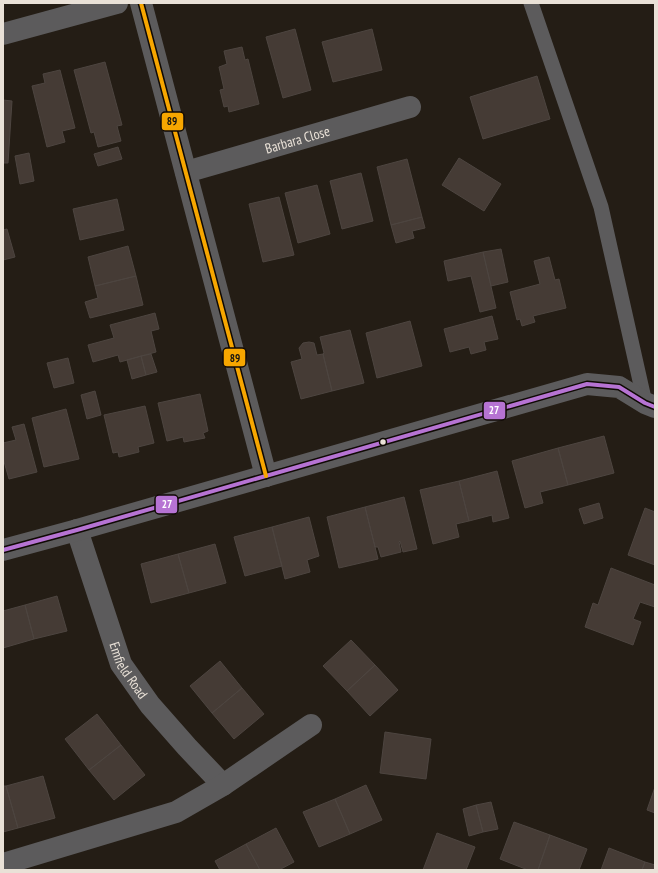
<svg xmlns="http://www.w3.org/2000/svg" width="658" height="873" font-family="'PT Sans Narrow',sans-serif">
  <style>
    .building { fill: #453b35; stroke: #4d4540 }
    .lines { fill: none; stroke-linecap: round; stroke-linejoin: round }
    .service { stroke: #5c5b5c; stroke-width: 15 }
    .minor { stroke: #5c5b5c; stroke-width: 22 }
    .bus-1-casing { stroke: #0f0904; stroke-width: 7 }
    .bus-2-casing { stroke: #0f0904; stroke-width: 7 }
    .bus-1 { stroke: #b673d3; stroke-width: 4 }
    .bus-2 { stroke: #f7a600; stroke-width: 4 }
    .bus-dot { fill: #e9e1d7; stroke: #0f0904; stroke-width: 1.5 }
    .labels { text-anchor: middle; stroke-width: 3.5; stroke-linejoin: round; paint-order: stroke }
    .street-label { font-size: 14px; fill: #e9e1d7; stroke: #0f0904 }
    .line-badge { stroke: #0f0904; stroke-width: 1.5 }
    .badge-label { font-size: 11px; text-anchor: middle; font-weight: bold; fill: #fff }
    .pale-badge-label { font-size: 11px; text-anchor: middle; font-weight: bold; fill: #111 }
  </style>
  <rect width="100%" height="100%" fill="#241d15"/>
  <path class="building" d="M 295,29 L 311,90 L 283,98 L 266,37 Z
    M 372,29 L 382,70 L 333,82 L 322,42 Z
    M 242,47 L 245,60 L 248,59 L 259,104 L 229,112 L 228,106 L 224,107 L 220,90 L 224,89 L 219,67 L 227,64 L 224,51 Z
    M 105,62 L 122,125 L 117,126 L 121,141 L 98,147 L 94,132 L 91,133 L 74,70 Z
    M 60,70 L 75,128 L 62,131 L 65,142 L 47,147 L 32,86 L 45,83 L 43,74 Z
    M 537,76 L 550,119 L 483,139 L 470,97 Z
    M 3,100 L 12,101 L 8,163 L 3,163 Z
    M 118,147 L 122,159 L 98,166 L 94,154 Z
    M 29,153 L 34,181 L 20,184 L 15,156 Z
    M 459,158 L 501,184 L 484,211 L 442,185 Z
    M 407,159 L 422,217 L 391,225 L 377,167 Z
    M 361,173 L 373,221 L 342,229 L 330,181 Z
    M 317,185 L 330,234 L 298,243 L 285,193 Z
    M 279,197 L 294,255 L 263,262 L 249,204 Z
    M 117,199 L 124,230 L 80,240 L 73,209 Z
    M 422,217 L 425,228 L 412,231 L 414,238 L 396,243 L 391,225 Z
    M 7,229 L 15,257 L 3,260 L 3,230 Z
    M 128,246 L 136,276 L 95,286 L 88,257 Z
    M 501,249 L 508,282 L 491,286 L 483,252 Z
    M 483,252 L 496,308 L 480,312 L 471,276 L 448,281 L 444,261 Z
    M 549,257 L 555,280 L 559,279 L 566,308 L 533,316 L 535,322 L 522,326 L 520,319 L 517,320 L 510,292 L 540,284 L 534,261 Z
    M 136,276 L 143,305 L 90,318 L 85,302 L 98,298 L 95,286 Z
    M 155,313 L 159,329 L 151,331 L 156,352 L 120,362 L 118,355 L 93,362 L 88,345 L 114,338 L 110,325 Z
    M 492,316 L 498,339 L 484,342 L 486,350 L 471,354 L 469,347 L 450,352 L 444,329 Z
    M 410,321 L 422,366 L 377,378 L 366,333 Z
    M 350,330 L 364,383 L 332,391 L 323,354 L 324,353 L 320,337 Z
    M 309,342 L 314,343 L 317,355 L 323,354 L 332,391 L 301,399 L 291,362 L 302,359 L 299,348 L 303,343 Z
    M 151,354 L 157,372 L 146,375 L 141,356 Z
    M 141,356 L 146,375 L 132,379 L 127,360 Z
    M 68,358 L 74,383 L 54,388 L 47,363 Z
    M 95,391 L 101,415 L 87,419 L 81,395 Z
    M 200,394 L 208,431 L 203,433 L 205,438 L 184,442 L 183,437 L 167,441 L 158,403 Z
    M 145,406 L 154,443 L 138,447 L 139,452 L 119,457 L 118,452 L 113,453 L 104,415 Z
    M 66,409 L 79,459 L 44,467 L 32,418 Z
    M 24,424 L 37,472 L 9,479 L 3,458 L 3,443 L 16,440 L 12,427 Z
    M 604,436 L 614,473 L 568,485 L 558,448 Z
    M 558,448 L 568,485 L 540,492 L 543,503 L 525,508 L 512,461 Z
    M 497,471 L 509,518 L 493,522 L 492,515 L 469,521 L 459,481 Z
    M 459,481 L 469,521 L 456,524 L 459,537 L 433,544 L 420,490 Z
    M 404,497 L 417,549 L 403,552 L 400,541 L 399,542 L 401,552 L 381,557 L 378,547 L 375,547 L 365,507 Z
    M 599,503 L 603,518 L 584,524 L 579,509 Z
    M 365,507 L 378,559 L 339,568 L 327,517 Z
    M 645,508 L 655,512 L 655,565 L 628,555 Z
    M 309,517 L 319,556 L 307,560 L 310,572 L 285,579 L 272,527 Z
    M 272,527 L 282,566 L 245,576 L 234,537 Z
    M 215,544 L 226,583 L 189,593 L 178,554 Z
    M 178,554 L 189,593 L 151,603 L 141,564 Z
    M 611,568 L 655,585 L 655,607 L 640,602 L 633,619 L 641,622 L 633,645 L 585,627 L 593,603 L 598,605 Z
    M 57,596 L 67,631 L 34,639 L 25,605 Z
    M 25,605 L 34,639 L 3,648 L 3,611 Z
    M 351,640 L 375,665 L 347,691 L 323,666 Z
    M 220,661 L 242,688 L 212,713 L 190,686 Z
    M 375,665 L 398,690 L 370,716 L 347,691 Z
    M 242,688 L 264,714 L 234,739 L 212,713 Z
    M 97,714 L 121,745 L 89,770 L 65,739 Z
    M 385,732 L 431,739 L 426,779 L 380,773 Z
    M 121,745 L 145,775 L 114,800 L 89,770 Z
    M 43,776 L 55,818 L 18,828 L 6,786 Z
    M 366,785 L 382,820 L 350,834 L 335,799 Z
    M 3,786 L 6,786 L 18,828 L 3,832 Z
    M 655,787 L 655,813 L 647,810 Z
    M 335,799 L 350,834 L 319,847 L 303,812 Z
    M 491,802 L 498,829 L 483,832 L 476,805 Z
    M 476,805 L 483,832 L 469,836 L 463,809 Z
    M 514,822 L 550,835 L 538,870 L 528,870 L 500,859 Z
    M 276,828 L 294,862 L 279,870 L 260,870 L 246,844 Z
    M 437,833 L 475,847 L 466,870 L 423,870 Z
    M 550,835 L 587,849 L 579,870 L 538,870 Z
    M 246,844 L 260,870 L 220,870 L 215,861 Z
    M 609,848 L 645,862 L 642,870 L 601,870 Z
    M 645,862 L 655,865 L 655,870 L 642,870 Z"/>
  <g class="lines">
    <path class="service" d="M 531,3 L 601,207 L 645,403"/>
    <g class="minor">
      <path d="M 141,3 L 266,476"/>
      <path d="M 3,34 L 117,3"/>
      <path id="s1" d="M 186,172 L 410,107"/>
      <path id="s2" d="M 77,530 L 121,664 L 150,705 L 187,747 L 223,785"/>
      <path d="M 3,550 L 77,530 L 587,384 L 619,387 L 645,403 L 655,407"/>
      <path d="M 3,864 L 176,812 L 223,785 L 311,725"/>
    </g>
    <defs>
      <path id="bus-1" d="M 3,550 L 77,530 L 587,384 L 619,387 L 645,403 L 655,407"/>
      <path id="bus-2" d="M 141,3 L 266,476"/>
    </defs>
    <use href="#bus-1" class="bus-1-casing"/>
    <use href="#bus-2" class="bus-2-casing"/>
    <use href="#bus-1" class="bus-1"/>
    <use href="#bus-2" class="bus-2"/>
  </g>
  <circle class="bus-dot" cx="383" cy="442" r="3.5"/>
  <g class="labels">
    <g class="street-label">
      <text dy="5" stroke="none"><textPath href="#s1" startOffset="116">Barbara Close</textPath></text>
      <text dy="5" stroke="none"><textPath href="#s2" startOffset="150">Emfield Road</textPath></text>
    </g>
  </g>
  <g class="line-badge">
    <rect x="161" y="112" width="23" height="19" rx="4" fill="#f7a600"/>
    <rect x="223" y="348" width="23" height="19" rx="4" fill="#f7a600"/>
    <rect x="483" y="401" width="23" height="19" rx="4" fill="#b673d3"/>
    <rect x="155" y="495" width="23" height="19" rx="4" fill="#b673d3"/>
  </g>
  <g class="badge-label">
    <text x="494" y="414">27</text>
    <text x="167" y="508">27</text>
  </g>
  <g class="pale-badge-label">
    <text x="172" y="125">89</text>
    <text x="235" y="362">89</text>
  </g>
  <rect width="658" height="873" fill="none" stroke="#e9e1d7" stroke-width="8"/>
</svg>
